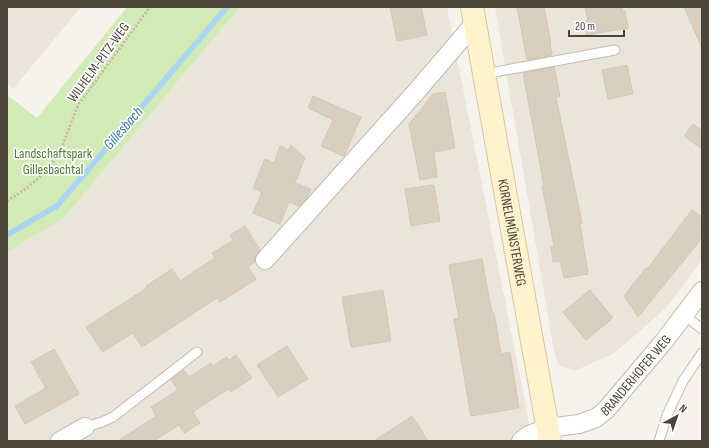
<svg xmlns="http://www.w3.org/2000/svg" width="709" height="448" font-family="'Sofia Sans Condensed',sans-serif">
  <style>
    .residential { fill: #eae5da }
    .green { fill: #d2eab5 }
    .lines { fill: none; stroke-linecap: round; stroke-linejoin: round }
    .stream { stroke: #a9d4f2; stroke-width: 5.5 }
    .building { fill: #d8cfc1; stroke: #d3c7b4 }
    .lane-casing { stroke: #c2bbae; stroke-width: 11 }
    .street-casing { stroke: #c2bbae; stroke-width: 20 }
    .secondary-casing { stroke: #d6c79b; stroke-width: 24 }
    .path { stroke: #c4b79f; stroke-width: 2.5; stroke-dasharray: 2 2; stroke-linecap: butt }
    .lane { stroke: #fff; stroke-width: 9 }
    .street { stroke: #fff; stroke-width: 18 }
    .secondary { stroke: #fff3cd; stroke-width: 22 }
    .labels { text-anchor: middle; stroke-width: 3.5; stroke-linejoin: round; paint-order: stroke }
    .street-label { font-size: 14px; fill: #4b4439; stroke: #fff }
    .park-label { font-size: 14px; fill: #4a7f2a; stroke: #fff }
    .water-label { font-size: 15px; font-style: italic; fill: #2e7ab2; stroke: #fff }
  </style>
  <rect width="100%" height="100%" fill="#f6f3ec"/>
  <path class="residential" d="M 7,7 L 81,7 L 13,89 L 7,83 Z
    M 240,7 L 447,7 L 527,412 L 531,441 L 7,441 L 7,252 L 63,219 Z
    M 495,7 L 702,7 L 702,260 L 667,307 L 632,338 L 611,355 L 574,371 L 559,366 L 554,351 Z"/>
  <path class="green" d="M 127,7 L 240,7 L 63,219 L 7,252 L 7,95 L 37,118 Z"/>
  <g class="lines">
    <path class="stream" d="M 7,235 L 57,206 L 227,7"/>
  </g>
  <path class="building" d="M 390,7 L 421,7 L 427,35 L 397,41 Z
    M 517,7 L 544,7 L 551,43 L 550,44 L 552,55 L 527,60 Z
    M 585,7 L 622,7 L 623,12 L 625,11 L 628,28 L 587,35 L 585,21 L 588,21 Z
    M 684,7 L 702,7 L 702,48 Z
    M 627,65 L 633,94 L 608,99 L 602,70 Z
    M 554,67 L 560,96 L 556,97 L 582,223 L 580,223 L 588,274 L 564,278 L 560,261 L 553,262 L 551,247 L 554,246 L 542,186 L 544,186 L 523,73 Z
    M 445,92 L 455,148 L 434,152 L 437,177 L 420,180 L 409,124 L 433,94 Z
    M 313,96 L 361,117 L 344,156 L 321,146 L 333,120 L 308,108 Z
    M 693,124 L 702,130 L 702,149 L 684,136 Z
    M 291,145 L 305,158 L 295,183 L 311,189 L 307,198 L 299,206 L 289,202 L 280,224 L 253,213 L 262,192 L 253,188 L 265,159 L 274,163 L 280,146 L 289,150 Z
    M 434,185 L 440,221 L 411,226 L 405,189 Z
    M 692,210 L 702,217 L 702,238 L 638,317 L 624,296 L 646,268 L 647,269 Z
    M 245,226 L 260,250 L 255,257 L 255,262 L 248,267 L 256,279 L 220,302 L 217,298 L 142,347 L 133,333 L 103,352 L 86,327 L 147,288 L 146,286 L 172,269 L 180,281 L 215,258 L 212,253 L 233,240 L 230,235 Z
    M 482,259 L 492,313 L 494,313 L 501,354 L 510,352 L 519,408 L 471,416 L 454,319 L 459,319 L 449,265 Z
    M 383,290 L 391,341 L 351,347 L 342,297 Z
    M 590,290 L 613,318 L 586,340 L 563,312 Z
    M 287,346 L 308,379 L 278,397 L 257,365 Z
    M 54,349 L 79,394 L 25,424 L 15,406 L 46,388 L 31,362 Z
    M 236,355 L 252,378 L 231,392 L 228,389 L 193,412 L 200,423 L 184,433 L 179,425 L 154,441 L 118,441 L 156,416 L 151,407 L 178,390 L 171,380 L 184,370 L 189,377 L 211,363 L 213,366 L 227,357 L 229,360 Z
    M 412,416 L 428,441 L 374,441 Z"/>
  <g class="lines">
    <defs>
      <path id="lane" d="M 484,74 L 615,50
        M 684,315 L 702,329
        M 85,427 L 102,422 L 113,417 L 197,352
        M 659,441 L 667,415 L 683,381 L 702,353"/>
      <g id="street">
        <path d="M 265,260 L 415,93 L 475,23"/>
        <path d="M 60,441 L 85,427"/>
        <path id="s1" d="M 521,441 L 529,435 L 548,428 L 579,424 L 596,418 L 606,410 L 665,340 L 702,291"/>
      </g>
      <g id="secondary">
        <path id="s2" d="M 472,7 L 550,441"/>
      </g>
    </defs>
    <use href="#lane" class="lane-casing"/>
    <use href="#street" class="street-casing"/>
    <use href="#secondary" class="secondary-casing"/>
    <path class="path" d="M 7,201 C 28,188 49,173 60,150 C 68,135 71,119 79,104 L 150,7"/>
    <use href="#lane" class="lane"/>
    <use href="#street" class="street"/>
    <use href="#secondary" class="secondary"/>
  </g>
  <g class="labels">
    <g class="street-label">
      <text transform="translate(98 62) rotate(-54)" y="5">WILHELM-PITZ-WEG</text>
      <text dy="5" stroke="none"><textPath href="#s2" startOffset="229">KORNELIMÜNSTERWEG</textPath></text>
      <text dy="5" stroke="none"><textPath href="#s1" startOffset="138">BRANDERHOFER WEG</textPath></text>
    </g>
    <g class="park-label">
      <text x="53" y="158">Landschaftspark<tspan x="53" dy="16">Gillesbachtal</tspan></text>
    </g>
    <g class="water-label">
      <text transform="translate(123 128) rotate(-49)" y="5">Gillesbach</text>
    </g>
  </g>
  <rect width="709" height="448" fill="none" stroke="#4b4439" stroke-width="16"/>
  <g transform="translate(677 416) rotate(40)" stroke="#ffffff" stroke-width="3" paint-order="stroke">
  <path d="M0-3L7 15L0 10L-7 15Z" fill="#4b4439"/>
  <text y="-6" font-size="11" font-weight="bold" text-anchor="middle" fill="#4b4439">N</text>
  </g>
  <path d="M569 30v6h55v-6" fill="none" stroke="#4b4439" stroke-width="2"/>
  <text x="575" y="30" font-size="12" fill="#4b4439" stroke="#ffffff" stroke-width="3" paint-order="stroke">20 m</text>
</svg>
